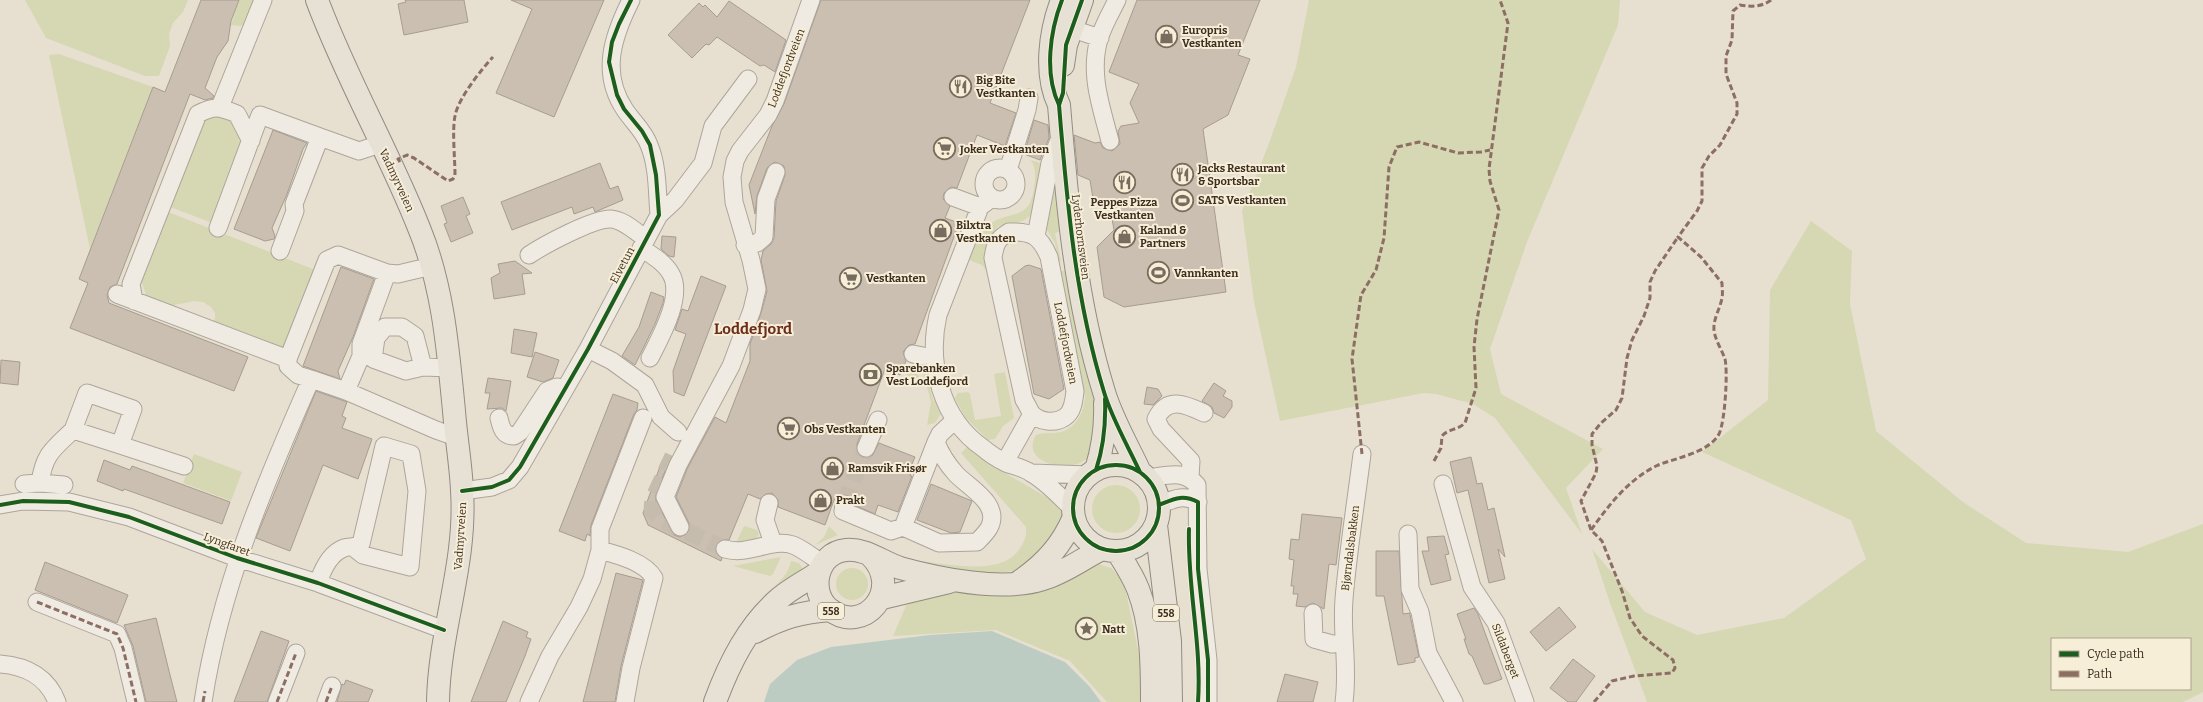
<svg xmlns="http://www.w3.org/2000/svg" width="2203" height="702" font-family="Bitter,serif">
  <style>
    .green { fill: #d6d7b3; fill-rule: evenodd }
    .water { fill: #bcccc2 }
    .building { fill: #cbbfb2; stroke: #a89c90 }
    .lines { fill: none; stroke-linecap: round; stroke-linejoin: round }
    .minor-tunnel { stroke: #c5bcae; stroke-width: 17; stroke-dasharray: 17 8; stroke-linecap: butt }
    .minor-casing { stroke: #ada599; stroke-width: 19 }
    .major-casing { stroke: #928b80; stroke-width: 24 }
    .minor { stroke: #efebe3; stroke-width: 17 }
    .major { stroke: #e6e1d4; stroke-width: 22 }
    .quiet { stroke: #8d6e63; stroke-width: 3; stroke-dasharray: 6 3; stroke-linecap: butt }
    .cycleway-casing { stroke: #f7eed8; stroke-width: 6 }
    .cycleway { stroke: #1b5e20; stroke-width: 4 }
    .labels { text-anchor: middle; stroke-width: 4; stroke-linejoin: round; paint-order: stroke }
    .shield { fill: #f7eed8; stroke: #756857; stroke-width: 1 }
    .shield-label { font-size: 10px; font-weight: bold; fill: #3d2e20 }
    .poi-label { font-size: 11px; font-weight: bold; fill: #3d2e20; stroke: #f7eed8; text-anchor: start }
    .street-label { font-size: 11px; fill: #3d2e20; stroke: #f7eed8 }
    .district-label { font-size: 15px; font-weight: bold; fill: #6b2e1e; stroke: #f7eed8 }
  </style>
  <rect width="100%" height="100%" fill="#e7e0d1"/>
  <path class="green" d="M 25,0 L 188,0 L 183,12 L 173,23 L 169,34 L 170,46 L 159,76 L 145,76 L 46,38 Z
    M 239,0 L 257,0 L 249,23 L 240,26 L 231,25 Z
    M 1309,0 L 1620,0 L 1618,25 L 1527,242 L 1490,349 L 1501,394 L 1603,449 L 1566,488 L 1582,534 L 1495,418 L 1473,404 L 1436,394 L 1424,393 L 1280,421 L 1254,302 L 1242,211 L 1268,146 L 1296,67 Z
    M 59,54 L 153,87 L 90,249 L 49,55 Z
    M 206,114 L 235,120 L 243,137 L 215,224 L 165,205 Z
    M 1031,160 L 1043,164 C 1041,181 1042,209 1026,219 C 1019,224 1006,224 998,226 C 985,243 983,248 986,270 L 982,265 L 969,260 C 974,248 978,233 989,225 C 1009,209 1030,223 1034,187 C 1036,177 1036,169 1031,160 Z
    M 1057,170 L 1062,231 L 1055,233 L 1061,261 L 1059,262 L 1055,243 L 1045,227 Z
    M 163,210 L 318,271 L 283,355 L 208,326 L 215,319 L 215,313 L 211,307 L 203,302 L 194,301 L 169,306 L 156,302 L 146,295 L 140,277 Z
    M 1811,221 L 1852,251 L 1850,304 L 1876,431 L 1963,502 L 2026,543 L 2128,552 L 2203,524 L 2203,692 L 2183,702 L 1647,702 L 1610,603 L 1592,549 L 1645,612 L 1697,635 L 1784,618 L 1866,559 L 1851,520 L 1702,452 L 1768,400 L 1770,290 ZM 2052,639 L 2190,639 L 2190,689 L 2052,689 Z
    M 1068,270 C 1077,312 1107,411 1094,449 C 1083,479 1017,466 1036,435 C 1045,432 1053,434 1061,432 C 1076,428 1084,412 1085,397 L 1061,271 Z
    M 912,361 L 914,362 L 922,387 L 904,380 Z
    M 921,365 L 926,373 L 933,399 L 941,414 L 935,423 L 927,425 L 931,402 Z
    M 1005,372 L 1014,418 L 1003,426 L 995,439 L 988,440 L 965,417 L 955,398 L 958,393 L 968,392 L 970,394 L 975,420 L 1001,416 L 994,374 Z
    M 967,447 L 993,466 L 1055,502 L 1061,511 L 1063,520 L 1043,555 L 1013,571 L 989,574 L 964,573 L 920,564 L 921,561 C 949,564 1003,577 1020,548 C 1025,541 1027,535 1026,527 L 961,453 Z
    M 194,454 L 242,472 L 231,501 L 183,483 Z
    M1092 509a24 24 0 1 1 48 0a24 24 0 1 1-48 0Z
    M 744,526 L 757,530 L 759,534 L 755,540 L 735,545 Z
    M 829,526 L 838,535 L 815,545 L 824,537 Z
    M 781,557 L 773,574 L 770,576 L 733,566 Z
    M 791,561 L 799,563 L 802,567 L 801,576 L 762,597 C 774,587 788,577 791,561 Z
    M 1098,564 L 1111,568 L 1124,582 L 1142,669 L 1142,702 L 1107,702 L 1070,661 L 996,630 L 893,636 L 908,601 L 935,592 Z
    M836 584a16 16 0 1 1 32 0a16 16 0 1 1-32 0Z"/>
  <path class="water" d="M 992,631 L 1065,662 L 1090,687 L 1101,702 L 764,702 L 770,684 L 797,660 L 831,647 L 930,635 Z"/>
  <path class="building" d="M 201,0 L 239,0 L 231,21 L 228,41 L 217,57 L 205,88 L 214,96 L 213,98 L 205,100 L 190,94 L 117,284 L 110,287 L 107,295 L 109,303 L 248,357 L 234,391 L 70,328 L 88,283 L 79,279 L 153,87 L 165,92 Z
    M 405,0 L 464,0 L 468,22 L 404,35 L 398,4 L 406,2 Z
    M 511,0 L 604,0 L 554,117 L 496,93 L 532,9 Z
    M 821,0 L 1030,0 L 990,103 L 1016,113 L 1005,146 L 977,135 L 957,188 L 951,187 L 944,193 L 943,199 L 950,206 L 945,218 L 959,223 L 915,344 L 909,345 L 903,352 L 906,361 L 900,375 L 885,369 L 857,444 L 858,454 L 862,457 L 872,456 L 879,443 L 915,457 L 909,471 L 911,472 L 910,476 L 912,476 L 898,512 L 878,505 L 875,514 L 854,505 L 850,496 L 841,495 L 834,500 L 825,525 L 778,507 L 778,500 L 772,493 L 766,494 L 760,499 L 748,494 L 729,540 L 721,540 L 715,547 L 716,553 L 722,558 L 721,561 L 648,525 L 643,513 L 662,461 L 668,464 L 656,493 L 656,501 L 674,535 L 680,537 L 688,533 L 689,523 L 676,497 L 687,469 L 715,417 L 726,423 L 750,361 L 750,344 L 761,313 L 767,291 L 761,260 L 763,251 L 771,244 L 774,238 L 776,201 L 785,175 L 784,166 L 775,162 L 767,168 L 757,196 L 755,214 L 749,185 L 772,126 L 784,104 Z
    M 1137,0 L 1260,0 L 1238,55 L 1250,59 L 1228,115 L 1203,129 L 1226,292 L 1124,307 L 1104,297 L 1097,247 L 1114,230 L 1109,202 L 1093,198 L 1090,180 L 1078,175 L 1074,135 L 1095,143 L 1100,142 L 1103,148 L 1112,151 L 1120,144 L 1118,131 L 1121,126 L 1139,123 L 1130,103 L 1139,84 L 1109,72 Z
    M 729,1 L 786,40 L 775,72 L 764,65 L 760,66 L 717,37 L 709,45 L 706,44 L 692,58 L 668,35 L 699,3 L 703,7 L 705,5 L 717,17 Z
    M 1034,120 L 1048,125 L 1049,138 L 1040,160 L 1024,154 Z
    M 273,130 L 307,143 L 303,149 L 287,194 L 272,228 L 275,236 L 274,239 L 265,241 L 234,229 Z
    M 600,163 L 610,189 L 618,186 L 623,200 L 595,212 L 593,207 L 574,214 L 572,207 L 512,230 L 501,202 Z
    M 463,197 L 470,214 L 466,216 L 473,233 L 451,242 L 444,224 L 447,223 L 441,206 Z
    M 662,236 L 676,237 L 674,257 L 669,256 L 661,249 Z
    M 515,261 L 532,273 L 522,274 L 525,294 L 494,299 L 491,278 L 500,273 L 498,264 Z
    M 1029,265 L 1041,269 L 1064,389 L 1049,399 L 1034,394 L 1012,276 L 1025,266 Z
    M 341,267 L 374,279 L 353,337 L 338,371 L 340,379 L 303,366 Z
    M 701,276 L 726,286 L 684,396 L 674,392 L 673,371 L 686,334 L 675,330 L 682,309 L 688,311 Z
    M 651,292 L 664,297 L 663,303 L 655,324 L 635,365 L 622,356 L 639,327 Z
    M 514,329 L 537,333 L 532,357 L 511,353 Z
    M 535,352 L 559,360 L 553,378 L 543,382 L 527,377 Z
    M 1,360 L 20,362 L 18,385 L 0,383 Z
    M 488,378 L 511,381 L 506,411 L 502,408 L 487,409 L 490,393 L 485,393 Z
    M 1214,383 L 1226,391 L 1223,396 L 1232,401 L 1232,407 L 1224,418 L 1214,413 L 1212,407 L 1202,401 Z
    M 1147,387 L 1158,389 L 1162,396 L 1153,405 L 1144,404 Z
    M 316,391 L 347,402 L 342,416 L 346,418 L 342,428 L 372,439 L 358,479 L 323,465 L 290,551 L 256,538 Z
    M 613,394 L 638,403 L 637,410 L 634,414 L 591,525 L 590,536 L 587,534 L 585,541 L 559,531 Z
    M 1471,457 L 1477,484 L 1482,483 L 1488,510 L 1494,508 L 1505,557 L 1498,549 L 1505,579 L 1489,583 L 1468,490 L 1457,493 L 1450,462 Z
    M 104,460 L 130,470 L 132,466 L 230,502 L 222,524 L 124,489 L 123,491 L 97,481 Z
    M 931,484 L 972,501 L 960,532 L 951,533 L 917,520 Z
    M 1302,514 L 1342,518 L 1336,565 L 1329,564 L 1324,609 L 1313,603 L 1305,607 L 1296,606 L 1298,594 L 1293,594 L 1294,586 L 1291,586 L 1294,560 L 1289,559 L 1291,539 L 1299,540 Z
    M 1444,536 L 1449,554 L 1445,555 L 1451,580 L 1431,585 L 1422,551 L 1429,551 L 1427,537 Z
    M 1376,551 L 1399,551 L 1403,614 L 1410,613 L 1410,615 L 1419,657 L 1415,658 L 1415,662 L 1398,665 L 1397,661 L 1384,596 L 1376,596 Z
    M 45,562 L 128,595 L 117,623 L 35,590 Z
    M 616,573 L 643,580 L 621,666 L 615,702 L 583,702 Z
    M 1559,607 L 1576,627 L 1546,651 L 1530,632 Z
    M 1474,608 L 1478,614 L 1502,679 L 1488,684 L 1484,684 L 1472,656 L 1469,654 L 1464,639 L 1466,639 L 1457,614 Z
    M 156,618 L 170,675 L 177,702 L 146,702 L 133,646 L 124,625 Z
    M 503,621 L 528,632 L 526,637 L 531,639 L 525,656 L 506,702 L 471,702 Z
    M 261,631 L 289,641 L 267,702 L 234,702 Z
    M 1573,659 L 1595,676 L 1576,702 L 1568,702 L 1550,688 Z
    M 1285,674 L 1318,682 L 1313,702 L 1277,702 Z
    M 346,680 L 373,690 L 368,702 L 337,702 L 342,684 L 344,685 Z"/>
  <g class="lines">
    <path class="minor-tunnel" d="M 673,456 L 653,499 L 652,510 L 662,520 L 725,549
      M 844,504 L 866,448"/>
    <defs>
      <path id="minor" d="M 631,0 C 613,36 600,73 625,110 C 633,122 644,131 649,145 C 658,166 657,192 659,215
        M 1060,25 L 1100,38
        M 220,107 L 263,0
        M 1110,141 C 1101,106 1089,74 1099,39 C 1103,26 1111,12 1117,0
        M984 184a16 16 0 1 1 32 0a16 16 0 1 1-32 0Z
        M 1008,170 L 1027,110 L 1029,98
        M 953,197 L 980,207
        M 992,198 L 980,207 L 938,315 C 927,363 941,419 983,448 C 990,454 998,459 1006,463 C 1014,466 1024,468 1031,473 C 1046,481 1060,497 1073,509
        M 218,228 L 260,115 L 320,137
        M 1009,232 C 1032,231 1040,236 1049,257 L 1075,391 C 1074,400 1073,412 1065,417 C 1055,424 1040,422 1032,414 C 1029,410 1027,404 1024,400 L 993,258 C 995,244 997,239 1009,232 Z
        M 1036,236 L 1050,163 L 1061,135
        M 745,245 L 757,243 L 764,237 L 766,199 L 776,172
        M 641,248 C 652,255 665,263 671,274 C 684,296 660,338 650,358
        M 280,251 L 295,211 L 294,204 L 320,137 L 359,151 L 380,144
        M 529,255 C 544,245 594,218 611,219 C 624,220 636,232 646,239
        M 117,294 L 288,359
        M 134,301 L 131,284 L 198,114 C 215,105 220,107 237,114 L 251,141
        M 588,349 L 612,361 L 645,385 L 661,417 L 678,432
        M 913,354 L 923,356
        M 423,367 L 415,336 L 402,327 L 385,327 L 376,338 L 373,359 L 406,371 L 423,367 L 450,368
        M 311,379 L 298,375 L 288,366 L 288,359 L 327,260 L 338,255 L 387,273 L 398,274 L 432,266
        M 346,391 L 361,356 L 361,344 L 387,273
        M 499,418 C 501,427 503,436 514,436 L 520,432 L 547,391 L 557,387 L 564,389
        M 936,442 C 941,455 947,464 956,474 C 968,487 1002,504 989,528 C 986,533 981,538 977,542 L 939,543 L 903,527 Z
        M 936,442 L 940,434 L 955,420
        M 120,445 L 184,466
        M 866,448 L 878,420
        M 1005,462 L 1032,414
        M 1032,473 L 1088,475
        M 1190,477 L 1191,461 L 1161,429 L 1156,419 C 1167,396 1185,404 1204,413
        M 1147,478 C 1167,476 1183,469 1197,485 L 1198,569 L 1208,660 L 1208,702
        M 40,483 C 44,454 53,449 73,430 L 120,445 L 133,409 L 87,393 L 73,430
        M 24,484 L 40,483 L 64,485
        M 1443,484 L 1472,587 L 1496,623 L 1525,702
        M 462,491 L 492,487 L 509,480 L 520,467 L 588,349 L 659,215 L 675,200 L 703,163 L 713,126 L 748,79
        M 769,503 L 765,520 L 773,543
        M 844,504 L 843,511 L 891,531 L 903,527
        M 0,505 L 23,501 L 69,502 L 129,517 L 237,558 L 318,583 L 444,630
        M 1159,505 C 1174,499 1182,494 1198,502
        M 680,527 L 665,497 L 678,465 L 731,366 L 752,310 L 757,289 L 751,260 L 734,202 L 732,177 L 735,161 L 740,151 L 768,115 L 775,101 L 811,0
        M 1408,534 L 1410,589 L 1420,612 L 1428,653 L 1454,702
        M 725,549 C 749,556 770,538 793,545 C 803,549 814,558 823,564
        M 600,550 C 618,555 645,562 654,578 L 631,668 L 625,702
        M 318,583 C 322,571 330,553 344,548 C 351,546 354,548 361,544 L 384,446 L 411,454 L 417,491 L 410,567 L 363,555 L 354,548
        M 37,602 L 117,634 L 123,648 L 136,702
        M 1313,613 L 1314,639 L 1332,644 L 1344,643
        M 0,664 C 26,666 47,676 57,702
        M 203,702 C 220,589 265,483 311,379 L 346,391 L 436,430 L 456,437
        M 277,702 L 296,653
        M 326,702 L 332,686
        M 529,702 L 550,656 L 579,607 L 592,579 L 600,550 L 600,529 L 643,418
        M 1344,702 C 1349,666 1341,634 1344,599 C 1348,551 1356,502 1362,454"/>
      <path id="major" d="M 317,0 C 346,78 388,150 419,228 C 443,286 448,349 454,411 C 456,438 461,465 462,491 C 467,563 439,631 438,702
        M 1062,0 C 1050,31 1044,74 1059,105 C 1067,202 1075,298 1104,392 C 1112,419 1128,446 1140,472
        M 1063,65 L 1066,45 L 1082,0
        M1073 508a43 43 0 1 1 86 0a43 43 0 1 1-86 0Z
        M 1096,470 C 1103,447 1106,427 1105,403
        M 1156,525 L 1170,641 L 1171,702
        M 1117,551 C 1125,564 1133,576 1138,589 C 1152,625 1152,665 1152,702
        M 870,555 C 905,589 863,637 829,609 C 808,591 817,553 846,550 C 865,548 882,562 900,568 C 940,579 1003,592 1043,579 C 1064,573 1082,559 1102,549
        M 1020,581 C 1045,564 1062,545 1074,517
        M 882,598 L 949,582
        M 755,632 C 782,618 800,612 831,610
        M 715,702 C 729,664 748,625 780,598 C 792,588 806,581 819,572"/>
    </defs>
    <use href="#minor" class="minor-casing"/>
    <use href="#major" class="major-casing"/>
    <use href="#minor" class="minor"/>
    <use href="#major" class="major"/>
    <path class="quiet" d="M 400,162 L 398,159 L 407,155 L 414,158 L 448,181 L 453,179 L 455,175 C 455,159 452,131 455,116 C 458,99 480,71 493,57
      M 1362,454 L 1352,359 L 1361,295 L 1376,270 L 1384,238 L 1389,167 L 1397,147 L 1419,142 L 1458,153 L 1481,152 L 1490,150
      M 1434,461 L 1441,448 L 1442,436 C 1448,429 1458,430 1465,423 L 1476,388 L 1474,347 L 1477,319 L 1499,210 L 1490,181 L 1489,169 L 1508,23 L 1500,0
      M 1591,530 L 1581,501 L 1596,473 L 1597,466 L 1592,445 L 1592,434 L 1601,423 L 1616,410 L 1622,398 L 1627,358 L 1632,340 L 1644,316 L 1650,298 L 1650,282 L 1655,271 L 1678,237
      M 37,602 L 117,634 L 123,648 L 136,702
      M 203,702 L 205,691
      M 277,702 L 296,653
      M 326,702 L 332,686
      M 1594,702 L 1612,681 L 1634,676 L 1672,673 L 1675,668 L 1673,660 L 1642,636 L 1630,618 L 1622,591 L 1602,541 L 1591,530 C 1608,506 1628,480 1656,466 C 1674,458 1709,453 1719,434 C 1725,422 1728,372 1725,359 C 1722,350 1715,340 1714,330 C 1713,319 1720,309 1722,298 C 1723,293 1722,288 1722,283 L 1701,257 L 1678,237 L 1697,211 L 1702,201 L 1702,168 L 1709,156 L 1720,145 L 1737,114 L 1737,103 L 1726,74 L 1726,56 L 1732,40 L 1733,11 L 1740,5 C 1751,7 1762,7 1771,0"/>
    <defs>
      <path id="cycleway" d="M 1062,0 C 1050,31 1044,74 1059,105 C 1067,202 1075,298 1104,392 C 1112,419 1128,446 1140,472
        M 1059,105 L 1063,93 L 1066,45 L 1082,0
        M1073 508a43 43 0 1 1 86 0a43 43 0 1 1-86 0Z
        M 1096,470 C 1104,446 1106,425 1105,399
        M 462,491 L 492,487 L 509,480 L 520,467 L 588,349 L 659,215 L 656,175 L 650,145 L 642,131 L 624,109 L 617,95 L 609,62 L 612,42 L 619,24 L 631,0
        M 0,505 L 23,501 L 69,502 L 129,517 L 237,558 L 318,583 L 444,630
        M 1159,505 C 1174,499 1182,494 1198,502 L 1198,569 L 1208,660 L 1208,702
        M 1189,529 C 1187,587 1202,644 1198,702"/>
    </defs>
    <use href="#cycleway" class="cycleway-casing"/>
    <use href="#cycleway" class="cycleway"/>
  </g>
  <defs>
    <symbol id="shop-ring" viewBox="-11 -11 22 22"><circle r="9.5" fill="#f7eed8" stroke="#786c5e" stroke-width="1.5"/><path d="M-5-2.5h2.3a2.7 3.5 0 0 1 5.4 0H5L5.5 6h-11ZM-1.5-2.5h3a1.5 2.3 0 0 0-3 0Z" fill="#786c5e"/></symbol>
    <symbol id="restaurant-ring" viewBox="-11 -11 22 22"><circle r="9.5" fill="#f7eed8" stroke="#786c5e" stroke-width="1.5"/><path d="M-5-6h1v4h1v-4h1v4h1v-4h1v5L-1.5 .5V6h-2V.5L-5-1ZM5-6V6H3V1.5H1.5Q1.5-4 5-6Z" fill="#786c5e"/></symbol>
    <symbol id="supermarket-ring" viewBox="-11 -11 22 22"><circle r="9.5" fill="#f7eed8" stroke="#786c5e" stroke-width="1.5"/><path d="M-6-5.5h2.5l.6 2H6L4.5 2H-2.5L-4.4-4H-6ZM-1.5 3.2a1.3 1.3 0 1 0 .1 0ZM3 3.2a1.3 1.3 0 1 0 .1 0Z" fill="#786c5e"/></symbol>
    <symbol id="stadium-ring" viewBox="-11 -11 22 22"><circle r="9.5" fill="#f7eed8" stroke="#786c5e" stroke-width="1.5"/><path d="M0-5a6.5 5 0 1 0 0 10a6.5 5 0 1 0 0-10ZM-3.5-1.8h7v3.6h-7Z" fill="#786c5e"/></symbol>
    <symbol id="bank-ring" viewBox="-11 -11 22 22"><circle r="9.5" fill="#f7eed8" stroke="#786c5e" stroke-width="1.5"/><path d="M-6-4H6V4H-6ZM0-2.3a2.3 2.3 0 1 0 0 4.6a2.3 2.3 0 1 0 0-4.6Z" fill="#786c5e"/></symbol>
    <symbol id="sight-ring" viewBox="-11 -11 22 22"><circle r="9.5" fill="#f7eed8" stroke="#786c5e" stroke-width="1.5"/><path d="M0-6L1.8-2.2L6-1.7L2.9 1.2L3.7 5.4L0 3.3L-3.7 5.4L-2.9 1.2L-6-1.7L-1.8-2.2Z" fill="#786c5e"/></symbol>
  </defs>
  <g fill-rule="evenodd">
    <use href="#shop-ring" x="1154" y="24" width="25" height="25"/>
    <use href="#restaurant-ring" x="948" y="74" width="25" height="25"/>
    <use href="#supermarket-ring" x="932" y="136" width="25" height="25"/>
    <use href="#restaurant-ring" x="1170" y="162" width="25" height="25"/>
    <use href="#restaurant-ring" x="1112" y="170" width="25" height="25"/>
    <use href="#stadium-ring" x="1170" y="188" width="25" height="25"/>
    <use href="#shop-ring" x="928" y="218" width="25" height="25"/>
    <use href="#shop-ring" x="1112" y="224" width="25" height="25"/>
    <use href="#stadium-ring" x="1146" y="260" width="25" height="25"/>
    <use href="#supermarket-ring" x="838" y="266" width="25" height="25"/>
    <use href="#bank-ring" x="858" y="362" width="25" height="25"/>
    <use href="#supermarket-ring" x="776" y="416" width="25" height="25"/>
    <use href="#shop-ring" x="820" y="456" width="25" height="25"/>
    <use href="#shop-ring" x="808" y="488" width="25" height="25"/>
    <use href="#sight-ring" x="1074" y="616" width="25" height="25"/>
  </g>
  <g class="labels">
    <g class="shield">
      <rect x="818" y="603" width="26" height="16" rx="3"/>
      <rect x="1153" y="605" width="26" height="16" rx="3"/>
    </g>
    <g class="shield-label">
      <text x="831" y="615">558</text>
      <text x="1166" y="617">558</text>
    </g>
    <g class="poi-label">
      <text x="1182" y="34">Europris<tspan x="1182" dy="13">Vestkanten</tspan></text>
      <text x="976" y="84">Big Bite<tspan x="976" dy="13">Vestkanten</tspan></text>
      <text x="960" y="153">Joker Vestkanten</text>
      <text x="1198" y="172">Jacks Restaurant<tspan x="1198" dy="13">&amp; Sportsbar</tspan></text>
      <text x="1198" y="204">SATS Vestkanten</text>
      <text x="1124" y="206" text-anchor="middle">Peppes Pizza<tspan x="1124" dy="13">Vestkanten</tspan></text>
      <text x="956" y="229">Bilxtra<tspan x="956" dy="13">Vestkanten</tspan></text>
      <text x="1140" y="234">Kaland &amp;<tspan x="1140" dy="13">Partners</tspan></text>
      <text x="1174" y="277">Vannkanten</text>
      <text x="866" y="282">Vestkanten</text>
      <text x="886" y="372">Sparebanken<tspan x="886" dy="13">Vest Loddefjord</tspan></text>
      <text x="804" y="433">Obs Vestkanten</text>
      <text x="848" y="472">Ramsvik Frisør</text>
      <text x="836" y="504">Prakt</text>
      <text x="1102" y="633">Natt</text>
    </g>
    <g class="street-label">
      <text transform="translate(786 68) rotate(-69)" y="4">Loddefjordveien</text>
      <text transform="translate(397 180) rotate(65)" y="4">Vadmyrveien</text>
      <text transform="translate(1081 237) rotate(83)" y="4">Lyderhornsveien</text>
      <text transform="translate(622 265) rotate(-62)" y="4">Elvetun</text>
      <text transform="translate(1066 343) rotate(79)" y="4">Loddefjordveien</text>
      <text transform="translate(460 536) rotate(-86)" y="4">Vadmyrveien</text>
      <text transform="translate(227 544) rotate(20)" y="4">Lyngfaret</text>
      <text transform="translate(1350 548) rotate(-83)" y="4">Bjørndalsbakken</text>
      <text transform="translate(1506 651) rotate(69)" y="4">Sildaberget</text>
    </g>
    <g class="district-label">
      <text x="753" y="334">Loddefjord</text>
    </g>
  </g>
  <rect x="2051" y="638" width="140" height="52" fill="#f7eed8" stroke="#ada18e"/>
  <rect x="2059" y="651" width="20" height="6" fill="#1b5e20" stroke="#ada18e"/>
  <text x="2087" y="658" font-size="12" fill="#3d2e20">Cycle path</text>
  <rect x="2059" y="671" width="20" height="6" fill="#8d6e63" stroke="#ada18e"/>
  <text x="2087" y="678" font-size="12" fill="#3d2e20">Path</text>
</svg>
